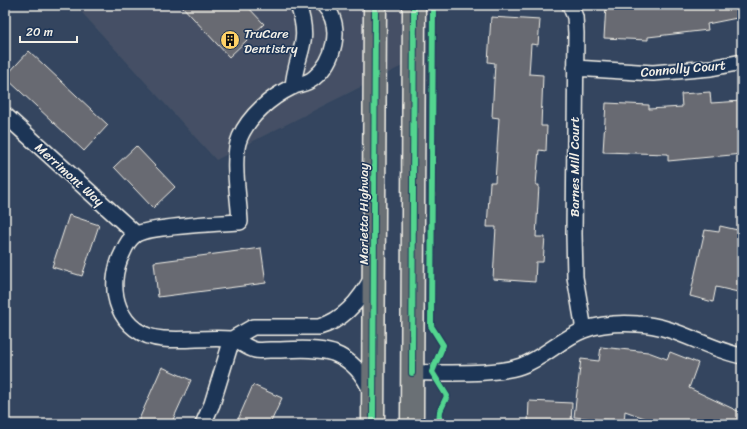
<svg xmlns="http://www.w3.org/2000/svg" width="747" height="429" font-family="Sriracha,sans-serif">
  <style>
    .built { fill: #445065 }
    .building { fill: #686a72; stroke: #f4f1e8 }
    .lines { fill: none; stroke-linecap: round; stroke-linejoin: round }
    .minor-casing { stroke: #f4f1e8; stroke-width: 18 }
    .trunk-casing { stroke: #f4f1e8; stroke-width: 25 }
    .minor { stroke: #1d3557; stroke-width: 15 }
    .trunk { stroke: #6a7074; stroke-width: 22 }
    .cycleway-casing { stroke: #1d3557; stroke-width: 8 }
    .cycleway { stroke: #53d58f; stroke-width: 6 }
    .labels { text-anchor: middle; stroke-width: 3; stroke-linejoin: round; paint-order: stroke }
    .poi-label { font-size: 13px; fill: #f4f1e8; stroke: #1d3557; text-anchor: start }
    .street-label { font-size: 13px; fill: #f4f1e8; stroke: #1d3557 }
  </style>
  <rect width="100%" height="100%" fill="#34455f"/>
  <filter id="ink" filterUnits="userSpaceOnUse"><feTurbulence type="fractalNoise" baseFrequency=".025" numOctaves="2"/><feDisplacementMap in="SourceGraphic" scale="8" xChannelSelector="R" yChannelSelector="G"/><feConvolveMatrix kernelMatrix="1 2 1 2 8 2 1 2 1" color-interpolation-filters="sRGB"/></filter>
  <g filter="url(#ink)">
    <path class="built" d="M 75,5 L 423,5 L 422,56 L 216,160 Z"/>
    <path class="building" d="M 181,5 L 246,5 L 264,24 L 229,57 Z
      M 606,5 L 742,5 L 742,17 L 707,24 L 708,30 L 648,37 L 648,40 L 604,38 Z
      M 491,17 L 540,20 L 538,45 L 531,44 L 529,74 L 543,75 L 541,126 L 547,126 L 546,151 L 539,150 L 536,185 L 539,185 L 536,237 L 545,237 L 543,262 L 536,262 L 535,282 L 493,279 L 496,227 L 487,227 L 490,182 L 495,182 L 499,118 L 492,117 L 495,63 L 488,62 Z
      M 29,51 L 108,125 L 84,151 L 5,77 Z
      M 710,92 L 711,103 L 742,101 L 742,154 L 668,161 L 668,154 L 603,152 L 606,103 L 649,105 L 649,109 L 682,107 L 681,94 Z
      M 136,146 L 175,187 L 153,208 L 114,167 Z
      M 69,215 L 99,225 L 82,276 L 52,267 Z
      M 720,226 L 742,231 L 742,277 L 738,292 L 716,287 L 713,302 L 690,296 L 705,230 L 719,232 Z
      M 261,248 L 266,283 L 158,297 L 154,262 Z
      M 601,347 L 648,352 L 667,359 L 670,352 L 698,363 L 689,388 L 742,413 L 738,424 L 661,424 L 625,411 L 624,422 L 574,417 L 581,359 L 599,361 Z
      M 162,367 L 191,380 L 171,424 L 137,424 Z
      M 253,385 L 282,398 L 270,424 L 236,424 Z
      M 529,401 L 572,403 L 571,424 L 528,424 Z"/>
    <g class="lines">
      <defs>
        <path id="minor" d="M 324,5 C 344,26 334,62 314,78 C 307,84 299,84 292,87 C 271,97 249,116 240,137 C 231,157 239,199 240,222 C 222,223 146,227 135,235 C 129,239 126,245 123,252 C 104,288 118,335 163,339 C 185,341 208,337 230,339 C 239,340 246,348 255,350 C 259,351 265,350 270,350 C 290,350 314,347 333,353 C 352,360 365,376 372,394
          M 570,5 L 575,17 L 576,33 L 574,234 L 575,277 L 584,330
          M 575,68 L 653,73 L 711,68 L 742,62
          M 293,87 C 296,51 312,45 298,5
          M 5,115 L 136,234
          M 232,339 L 253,327 L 319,327 C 345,320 361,299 373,276
          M 412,373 C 443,372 492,376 521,366 C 544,358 562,338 584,330 C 600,324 622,323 638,324 C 675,325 706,349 742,356
          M 203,424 L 212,404 L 232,339"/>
        <path id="trunk" d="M 373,424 L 375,5
          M 412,424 L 414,5"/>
      </defs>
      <use href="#minor" class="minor-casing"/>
      <use href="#trunk" class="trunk-casing"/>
      <use href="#minor" class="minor"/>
      <use href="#trunk" class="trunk"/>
      <defs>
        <path id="cycleway" d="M 433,5 L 431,326 L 443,345 L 432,372 L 447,396 L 440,411 L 439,424
          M 412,373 L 414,5
          M 373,424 L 375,5"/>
      </defs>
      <use href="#cycleway" class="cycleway-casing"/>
      <use href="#cycleway" class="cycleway"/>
    </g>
  </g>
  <defs>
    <symbol id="building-disc" viewBox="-11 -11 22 22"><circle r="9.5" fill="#ffd166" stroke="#1d3557"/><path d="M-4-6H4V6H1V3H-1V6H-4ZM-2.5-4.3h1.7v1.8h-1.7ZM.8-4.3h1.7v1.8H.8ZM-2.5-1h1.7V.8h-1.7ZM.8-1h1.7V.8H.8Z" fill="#111"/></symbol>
  </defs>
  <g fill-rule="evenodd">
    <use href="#building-disc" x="219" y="29" width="22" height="22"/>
  </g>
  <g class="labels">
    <g class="poi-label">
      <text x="244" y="38">TruCare<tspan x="244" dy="15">Dentistry</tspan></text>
    </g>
    <g class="street-label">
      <text transform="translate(683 68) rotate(-5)" y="5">Connolly Court</text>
      <text transform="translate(574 167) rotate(-90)" y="5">Barnes Mill Court</text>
      <text transform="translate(70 174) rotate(42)" y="5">Merrimont Way</text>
      <text transform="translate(363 214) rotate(-90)" y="5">Marietta Highway</text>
    </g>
  </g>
  <rect width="747" height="429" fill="none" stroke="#1d3557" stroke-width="20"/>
  <rect x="10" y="10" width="727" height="409" fill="none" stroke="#f4f1e8" stroke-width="1.5" filter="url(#ink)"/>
  <path d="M20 36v6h57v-6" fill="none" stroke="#f4f1e8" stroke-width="2"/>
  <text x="26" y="36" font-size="12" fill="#f4f1e8" stroke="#1d3557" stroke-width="3" paint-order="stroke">20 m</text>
</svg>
